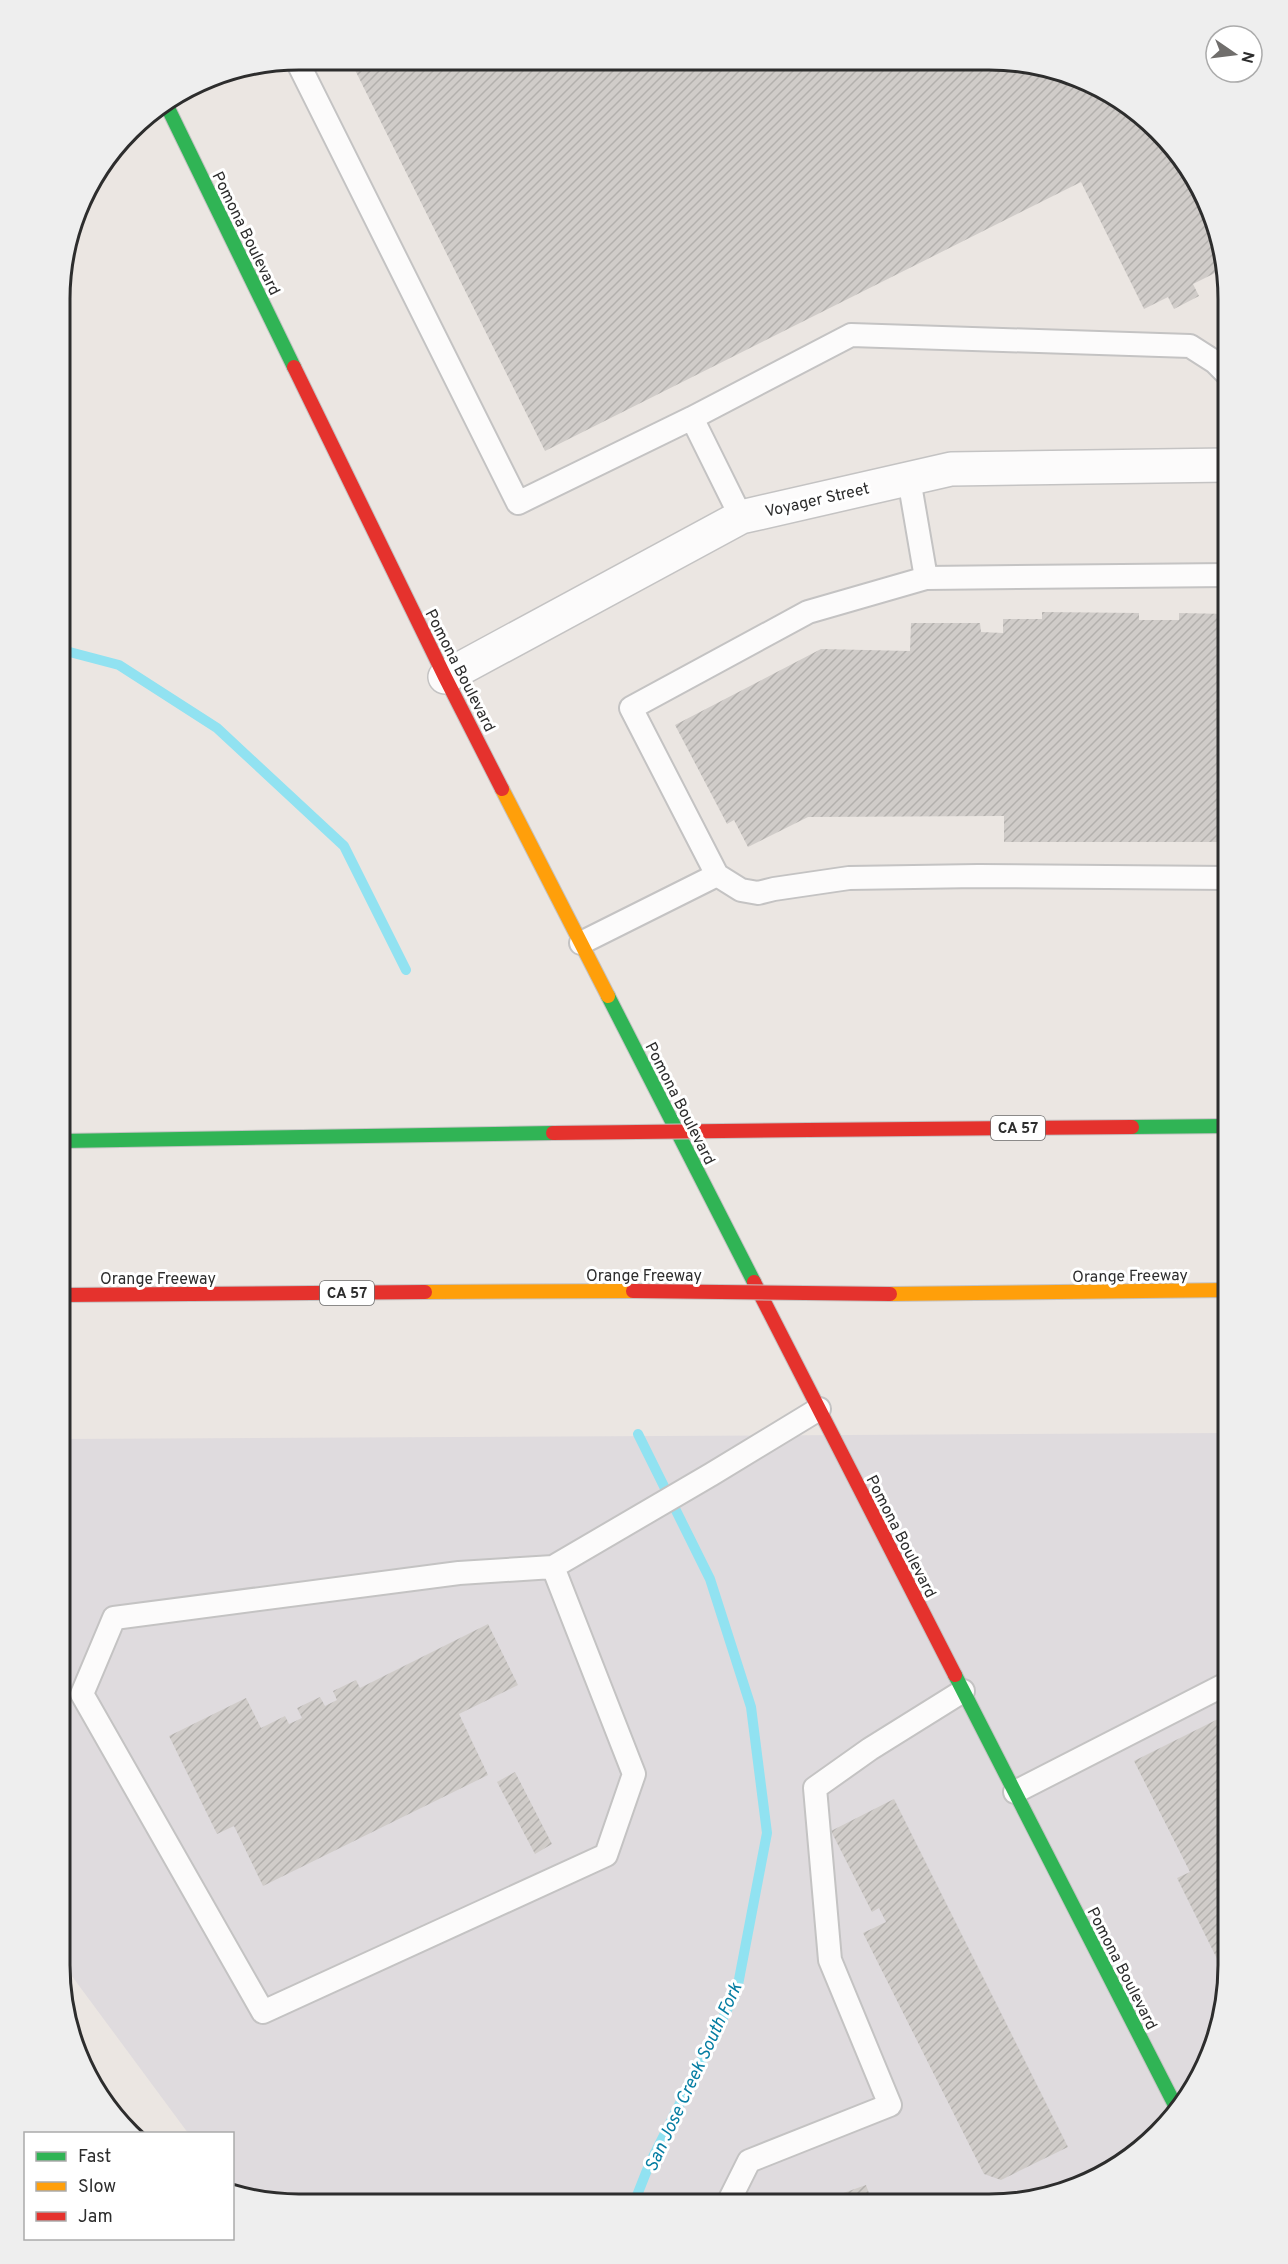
<svg xmlns="http://www.w3.org/2000/svg" width="1288" height="2264" font-family="Overpass,sans-serif">
  <style>
    .industrial { fill: #dfdbde }
    .lines { fill: none; stroke-linecap: round; stroke-linejoin: round }
    .stream { stroke: #91e2f1; stroke-width: 10 }
    .building { fill: url(#building-hatch) }
    .lane-casing { stroke: #c4c3c3; stroke-width: 26 }
    .street-casing { stroke: #c4c3c3; stroke-width: 36 }
    .fast-casing { stroke: #c4c3c3; stroke-width: 16 }
    .slow-casing { stroke: #c4c3c3; stroke-width: 16 }
    .jam-casing { stroke: #c4c3c3; stroke-width: 16 }
    .lane { stroke: #fcfbfb; stroke-width: 22 }
    .street { stroke: #fcfbfb; stroke-width: 33 }
    .fast { stroke: #30b455; stroke-width: 14 }
    .slow { stroke: #ff9f0a; stroke-width: 14 }
    .jam { stroke: #e5322d; stroke-width: 14 }
    .rail { stroke: #dedee0; stroke-width: 4.5 }
    .jam-bridge-casing { stroke: #c6c4c3; stroke-width: 16; stroke-linecap: butt }
    .jam-bridge { stroke: #e5322d; stroke-width: 14 }
    .labels { text-anchor: middle; stroke-width: 6; stroke-linejoin: round; paint-order: stroke }
    .shield { fill: #fff; stroke: #6c6c6c; stroke-width: 1.5 }
    .shield-label { font-size: 15px; font-weight: bold; fill: #2d2d2d }
    .street-label { font-size: 16px; fill: #2d2d2d; stroke: #fff }
    .water-label { font-size: 18px; font-style: italic; fill: #047da2; stroke: #fff }
    .rim { fill: none; stroke: #2d2d2d; stroke-width: 3 }
  </style>
  <defs>
    <pattern id="building-hatch" width="6" height="6" patternUnits="userSpaceOnUse" patternTransform="scale(1.5)"><rect width="6" height="6" fill="#d0ccc9"/><path d="M-1 1l2-2M0 6l6-6M5 7l2-2" fill="none" stroke="#b3b0ad"/></pattern>
  </defs>
  <rect width="100%" height="100%" fill="#ebe6e2"/>
  <path class="industrial" d="M 1228,1433 L 1227,1980 L 1215,2042 L 1179,2110 L 1134,2155 L 1066,2191 L 988,2204 L 268,2202 L 233,2192 L 232,2134 L 188,2133 L 60,1960 L 61,1439 Z"/>
  <g class="lines">
    <path class="stream" d="M 62,650 L 119,665 L 217,728 L 344,846 L 406,970
      M 634,2203 L 649,2165 L 737,1990 L 767,1833 L 751,1707 L 710,1579 L 638,1434"/>
  </g>
  <path class="building" d="M 350,60 L 1035,65 L 1094,85 L 1146,119 L 1187,166 L 1215,222 L 1223,269 L 1193,284 L 1199,296 L 1174,309 L 1168,297 L 1144,309 L 1081,182 L 545,451 Z
    M 1042,612 L 1139,613 L 1139,620 L 1179,620 L 1179,613 L 1228,614 L 1228,842 L 1004,842 L 1004,816 L 808,817 L 748,847 L 734,820 L 727,824 L 675,725 L 821,649 L 910,651 L 911,623 L 980,623 L 981,632 L 1003,633 L 1003,619 L 1042,619 Z
    M 488,1624 L 518,1685 L 459,1714 L 488,1775 L 263,1886 L 234,1826 L 217,1834 L 169,1736 L 246,1698 L 261,1728 L 285,1716 L 289,1724 L 302,1718 L 297,1708 L 320,1697 L 325,1706 L 337,1700 L 333,1691 L 356,1680 L 360,1688 Z
    M 1228,1714 L 1227,1852 L 1227,1979 L 1177,1878 L 1190,1872 L 1134,1761 Z
    M 515,1772 L 552,1844 L 535,1854 L 497,1782 Z
    M 894,1799 L 1068,2147 L 1001,2180 L 984,2174 L 863,1933 L 886,1922 L 879,1908 L 872,1912 L 831,1831 Z
    M 866,2185 L 873,2204 L 815,2203 Z"/>
  <g class="lines">
    <defs>
      <path id="lane" d="M 297,61 L 518,503 L 692,418 L 741,517
        M 692,418 L 851,335 L 1190,346 L 1215,362 L 1228,375
        M 909,479 L 926,578
        M 717,875 L 741,890 L 758,893 L 774,889 L 849,878 L 978,876 L 1228,878
        M 581,943 L 717,875 L 631,708 L 808,612 L 926,578 L 1228,575
        M 553,1567 L 459,1573 L 114,1618 L 82,1694 L 263,2012 L 606,1855 L 634,1774 L 553,1567 L 712,1474 L 819,1409
        M 1015,1792 L 1228,1683
        M 728,2203 L 749,2161 L 890,2105 L 830,1960 L 815,1788 L 870,1749 L 963,1691"/>
      <path id="street" d="M 445,677 L 741,517 L 951,469 L 1228,465"/>
      <path id="fast" d="M 166,104 L 294,367
        M 608,996 L 754,1282
        M 1132,1127 L 1228,1126
        M 61,1141 L 553,1133
        M 955,1675 L 1178,2111"/>
      <path id="slow" d="M 502,789 L 608,996
        M 425,1292 L 633,1291
        M 890,1294 L 1228,1290"/>
      <path id="jam" d="M 294,367 L 445,677 L 502,789
        M 808,1130 L 1132,1127
        M 754,1282 L 955,1675
        M 61,1295 L 425,1292"/>
    </defs>
    <use href="#lane" class="lane-casing"/>
    <use href="#street" class="street-casing"/>
    <use href="#fast" class="fast-casing"/>
    <use href="#slow" class="slow-casing"/>
    <use href="#jam" class="jam-casing"/>
    <use href="#lane" class="lane"/>
    <use href="#street" class="street"/>
    <use href="#fast" class="fast"/>
    <use href="#slow" class="slow"/>
    <use href="#jam" class="jam"/>
    <path class="rail" d="M 78,2052 L 138,2134"/>
    <defs>
      <path id="jam-bridge" d="M 553,1133 L 808,1130
        M 633,1291 L 890,1294"/>
    </defs>
    <use href="#jam-bridge" class="jam-bridge-casing"/>
    <use href="#jam-bridge" class="jam-bridge"/>
  </g>
  <g class="labels">
    <g class="shield">
      <rect x="991" y="1116" width="54" height="24" rx="4.5"/>
      <rect x="320" y="1281" width="54" height="24" rx="4.5"/>
    </g>
    <g class="shield-label">
      <text x="1018" y="1133">CA 57</text>
      <text x="347" y="1298">CA 57</text>
    </g>
    <g class="street-label">
      <text transform="translate(247 233) rotate(64)" y="6">Pomona Boulevard</text>
      <text transform="translate(817 499) rotate(-13)" y="6">Voyager Street</text>
      <text transform="translate(461 670) rotate(63)" y="6">Pomona Boulevard</text>
      <text transform="translate(681 1103) rotate(63)" y="6">Pomona Boulevard</text>
      <text x="644" y="1281">Orange Freeway</text>
      <text transform="translate(1130 1275) rotate(-1)" y="6">Orange Freeway</text>
      <text x="158" y="1284">Orange Freeway</text>
      <text transform="translate(902 1536) rotate(63)" y="6">Pomona Boulevard</text>
      <text transform="translate(1123 1968) rotate(63)" y="6">Pomona Boulevard</text>
    </g>
    <g class="water-label">
      <text transform="translate(693 2077) rotate(-65)" y="6">San Jose Creek South Fork</text>
    </g>
  </g>
  <path d="M0 0H1288V2264H0ZM299 70H989A229 229 0 0 1 1218 299V1965A229 229 0 0 1 989 2194H299A229 229 0 0 1 70 1965V299A229 229 0 0 1 299 70Z" fill="#eee" fill-rule="evenodd"/>
  <path class="rim" d="M299 70H989A229 229 0 0 1 1218 299V1965A229 229 0 0 1 989 2194H299A229 229 0 0 1 70 1965V299A229 229 0 0 1 299 70Z"/>
  <rect x="24" y="2132" width="210" height="108" fill="#ffffff" stroke="#ababab" stroke-width="1.5"/>
  <rect x="36" y="2152" width="30" height="9" fill="#30b455" stroke="#ababab" stroke-width="1.5"/>
  <text x="78" y="2162" font-size="18" fill="#2d2d2d">Fast</text>
  <rect x="36" y="2182" width="30" height="9" fill="#ff9f0a" stroke="#ababab" stroke-width="1.5"/>
  <text x="78" y="2192" font-size="18" fill="#2d2d2d">Slow</text>
  <rect x="36" y="2212" width="30" height="9" fill="#e5322d" stroke="#ababab" stroke-width="1.5"/>
  <text x="78" y="2222" font-size="18" fill="#2d2d2d">Jam</text>
  <g transform="translate(1234 54) rotate(104)"><circle r="28" fill="#ffffff" stroke="#ababab" stroke-width="1.5"/>
  <path d="M0-4.5L10 22L0 15L-10 22Z" fill="#706e6c"/>
  <text y="-9" font-size="16" font-weight="bold" text-anchor="middle" fill="#2d2d2d">N</text>
  </g>
</svg>
